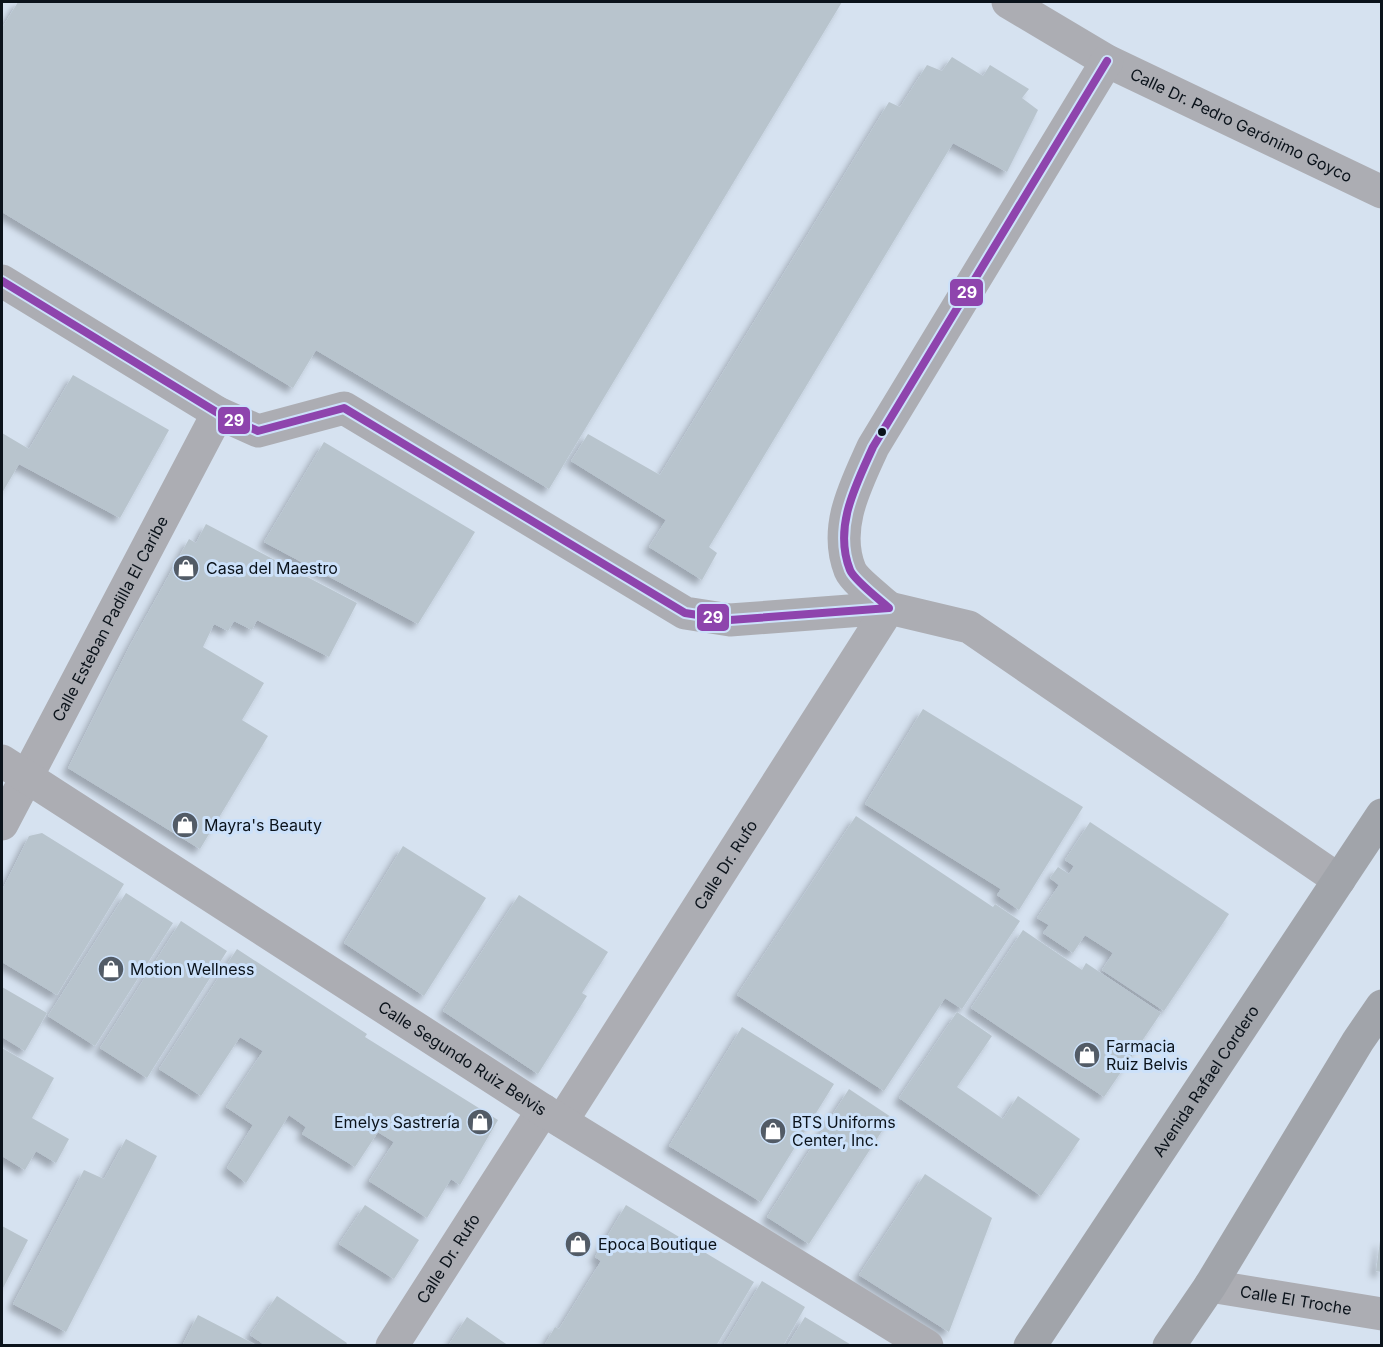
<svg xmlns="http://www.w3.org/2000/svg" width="1383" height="1347" font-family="Inter,sans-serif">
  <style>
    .building { fill: #b8c4cd; filter: url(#shadow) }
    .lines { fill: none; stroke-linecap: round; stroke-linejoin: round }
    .minor { stroke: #acadb3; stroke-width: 33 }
    .tertiary { stroke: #acadb3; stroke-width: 33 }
    .secondary { stroke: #a1a4aa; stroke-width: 33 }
    .bus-1-casing { stroke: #cce1fa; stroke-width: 12 }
    .bus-1 { stroke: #8e44ad; stroke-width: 8 }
    .bus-dot { fill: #0b131b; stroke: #cce1fa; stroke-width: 2 }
    .labels { text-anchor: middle; stroke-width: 6; stroke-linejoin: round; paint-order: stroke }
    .street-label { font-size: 16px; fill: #0b131b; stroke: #cce1fa }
    .poi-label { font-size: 16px; fill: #0b131b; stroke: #cce1fa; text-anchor: start }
    .line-badge { stroke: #cce1fa; stroke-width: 2 }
    .badge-label { font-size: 16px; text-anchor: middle; font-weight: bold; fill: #fff }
  </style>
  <defs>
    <filter id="shadow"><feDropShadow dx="-5.5" dy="5.5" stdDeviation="3" flood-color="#0004"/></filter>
  </defs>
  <rect width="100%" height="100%" fill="#d6e2f0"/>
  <path class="building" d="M 18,2 L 842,2 L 549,489 L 316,350 L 293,388 L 2,212 L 2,28 Z
    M 952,57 L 983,76 L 990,65 L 1029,89 L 1022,98 L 1038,110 L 1007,172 L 953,143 L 709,547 L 717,553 L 702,580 L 649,547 L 666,520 L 571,461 L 588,434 L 660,475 L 889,102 L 900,107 L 927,65 L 942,71 Z
    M 73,375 L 169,430 L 120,518 L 19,464 L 2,493 L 2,433 L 29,449 Z
    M 324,442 L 475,532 L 418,624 L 264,542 Z
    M 206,524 L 357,603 L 329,657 L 257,620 L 252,630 L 234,621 L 228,631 L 214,624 L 203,647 L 264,683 L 242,720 L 268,736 L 200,849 L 68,768 L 128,649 L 189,539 L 196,543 Z
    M 923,709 L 1083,807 L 1019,910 L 997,895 L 1001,889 L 865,804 Z
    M 856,816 L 993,907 L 995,904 L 1020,921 L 962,1009 L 945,998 L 884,1091 L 737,995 Z
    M 1090,822 L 1229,914 L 1164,1011 L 1102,970 L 1113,953 L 1085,935 L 1073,953 L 1043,933 L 1049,925 L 1037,918 L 1059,885 L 1050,878 L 1058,867 L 1069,874 L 1074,866 L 1065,860 Z
    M 42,833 L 124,884 L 57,995 L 2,962 L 2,890 L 29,836 Z
    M 403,846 L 486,898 L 424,996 L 344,943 Z
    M 126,893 L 173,923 L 95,1046 L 48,1016 Z
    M 519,895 L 608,952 L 582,993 L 587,996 L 538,1074 L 443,1011 Z
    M 181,921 L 227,951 L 147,1078 L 100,1048 Z
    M 1023,930 L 1082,970 L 1086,963 L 1161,1013 L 1104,1097 L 971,1008 Z
    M 237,949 L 367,1034 L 365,1037 L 498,1120 L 460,1185 L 451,1179 L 427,1218 L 369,1181 L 394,1142 L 378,1132 L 355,1167 L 302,1134 L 306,1127 L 289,1115 L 246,1183 L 227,1168 L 253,1125 L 226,1107 L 263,1051 L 240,1037 L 201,1096 L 159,1069 Z
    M 2,987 L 47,1013 L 25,1051 L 2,1037 Z
    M 957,1012 L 992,1036 L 957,1087 L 1003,1119 L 1018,1096 L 1080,1139 L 1041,1196 L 899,1098 Z
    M 742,1027 L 834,1084 L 761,1202 L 669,1146 Z
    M 2,1048 L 54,1078 L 32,1118 L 69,1139 L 56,1163 L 36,1151 L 25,1170 L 2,1156 Z
    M 849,1089 L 891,1117 L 809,1244 L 767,1217 Z
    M 126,1139 L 157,1156 L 66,1332 L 13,1304 L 84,1170 L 104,1179 Z
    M 925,1174 L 992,1218 L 949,1332 L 859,1275 Z
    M 365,1205 L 419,1240 L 394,1279 L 339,1244 Z
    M 626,1205 L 754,1282 L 716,1346 L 544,1346 L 555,1327 L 559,1329 L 601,1261 L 595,1257 Z
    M 2,1226 L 28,1240 L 2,1290 Z
    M 1380,1241 L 1382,1241 L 1382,1272 L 1376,1271 Z
    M 762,1281 L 805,1307 L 783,1346 L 723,1346 Z
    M 277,1296 L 347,1343 L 345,1346 L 266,1346 L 250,1335 Z
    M 198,1315 L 258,1346 L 182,1346 Z
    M 467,1317 L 509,1346 L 448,1346 Z
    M 805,1317 L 853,1346 L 787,1346 Z"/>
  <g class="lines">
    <g class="minor">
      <path id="s1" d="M 1008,2 L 1107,61 L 1382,192"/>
      <path d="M 2,281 L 218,413 L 258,431 L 344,408 L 685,613 L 730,620 L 889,608 C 880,600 854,580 850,570 C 833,527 856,485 873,447 L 1107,61"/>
      <path id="s2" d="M 2,824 L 218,413"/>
      <path id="s3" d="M 562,1121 L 889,608 L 969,627 L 1339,880"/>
      <path id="s4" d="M 1210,1286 L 1382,1314"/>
      <path id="s5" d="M 392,1346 L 543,1110"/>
    </g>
    <path class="tertiary" id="s6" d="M 2,761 L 543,1110 L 927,1346"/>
    <g class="secondary">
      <path id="s7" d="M 1030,1346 L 1382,815"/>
      <path d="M 1169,1346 L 1210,1286 L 1358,1041 L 1382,1006"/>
    </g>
    <defs>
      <path id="bus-1" d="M 2,281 L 218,413 L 258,431 L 344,408 L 685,613 L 730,620 L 889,608 C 880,600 854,580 850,570 C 833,527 856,485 873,447 L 1107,61"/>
    </defs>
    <use href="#bus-1" class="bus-1-casing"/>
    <use href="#bus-1" class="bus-1"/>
  </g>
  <defs>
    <symbol id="shop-disc" viewBox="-11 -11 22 22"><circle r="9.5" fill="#525b66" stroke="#cce1fa"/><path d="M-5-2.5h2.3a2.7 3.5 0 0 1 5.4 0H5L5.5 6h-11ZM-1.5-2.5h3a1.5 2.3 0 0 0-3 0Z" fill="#fff"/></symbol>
  </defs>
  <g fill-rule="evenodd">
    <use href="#shop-disc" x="171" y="553" width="30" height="30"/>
    <use href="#shop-disc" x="170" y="810" width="30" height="30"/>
    <use href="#shop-disc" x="96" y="954" width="30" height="30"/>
    <use href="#shop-disc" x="1072" y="1040" width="30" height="30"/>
    <use href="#shop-disc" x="465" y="1107" width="30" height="30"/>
    <use href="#shop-disc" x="758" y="1116" width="30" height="30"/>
    <use href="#shop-disc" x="563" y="1229" width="30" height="30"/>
  </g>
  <circle class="bus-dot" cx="882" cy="432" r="5"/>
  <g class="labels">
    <g class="street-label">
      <text dy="6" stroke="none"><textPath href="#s1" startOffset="264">Calle Dr. Pedro Gerónimo Goyco</textPath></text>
      <text dy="6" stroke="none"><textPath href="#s2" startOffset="232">Calle Esteban Padilla El Caribe</textPath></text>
      <text dy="6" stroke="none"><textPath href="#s3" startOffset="304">Calle Dr. Rufo</textPath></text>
      <text dy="6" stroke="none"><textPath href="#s6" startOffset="548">Calle Segundo Ruiz Belvis</textPath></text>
      <text dy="6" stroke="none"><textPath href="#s7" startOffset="318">Avenida Rafael Cordero</textPath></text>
      <text dy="6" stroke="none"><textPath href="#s5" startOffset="104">Calle Dr. Rufo</textPath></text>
      <text dy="6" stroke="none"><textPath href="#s4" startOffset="87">Calle El Troche</textPath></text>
    </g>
    <g class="poi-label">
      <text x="206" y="574">Casa del Maestro</text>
      <text x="204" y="831">Mayra's Beauty</text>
      <text x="130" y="975">Motion Wellness</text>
      <text x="1106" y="1052">Farmacia<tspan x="1106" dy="18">Ruiz Belvis</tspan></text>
      <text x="460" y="1128" text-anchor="end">Emelys Sastrería</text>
      <text x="792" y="1128">BTS Uniforms<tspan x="792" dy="18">Center, Inc.</tspan></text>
      <text x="598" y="1250">Epoca Boutique</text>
    </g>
  </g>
  <g class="line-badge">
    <rect x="949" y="278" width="35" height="29" rx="6" fill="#8e44ad"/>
    <rect x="217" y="406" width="34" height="29" rx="6" fill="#8e44ad"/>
    <rect x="696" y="603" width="34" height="29" rx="6" fill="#8e44ad"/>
  </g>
  <g class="badge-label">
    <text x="967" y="298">29</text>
    <text x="234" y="426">29</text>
    <text x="713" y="623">29</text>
  </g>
  <rect width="1383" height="1347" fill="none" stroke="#0b131b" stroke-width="6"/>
</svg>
